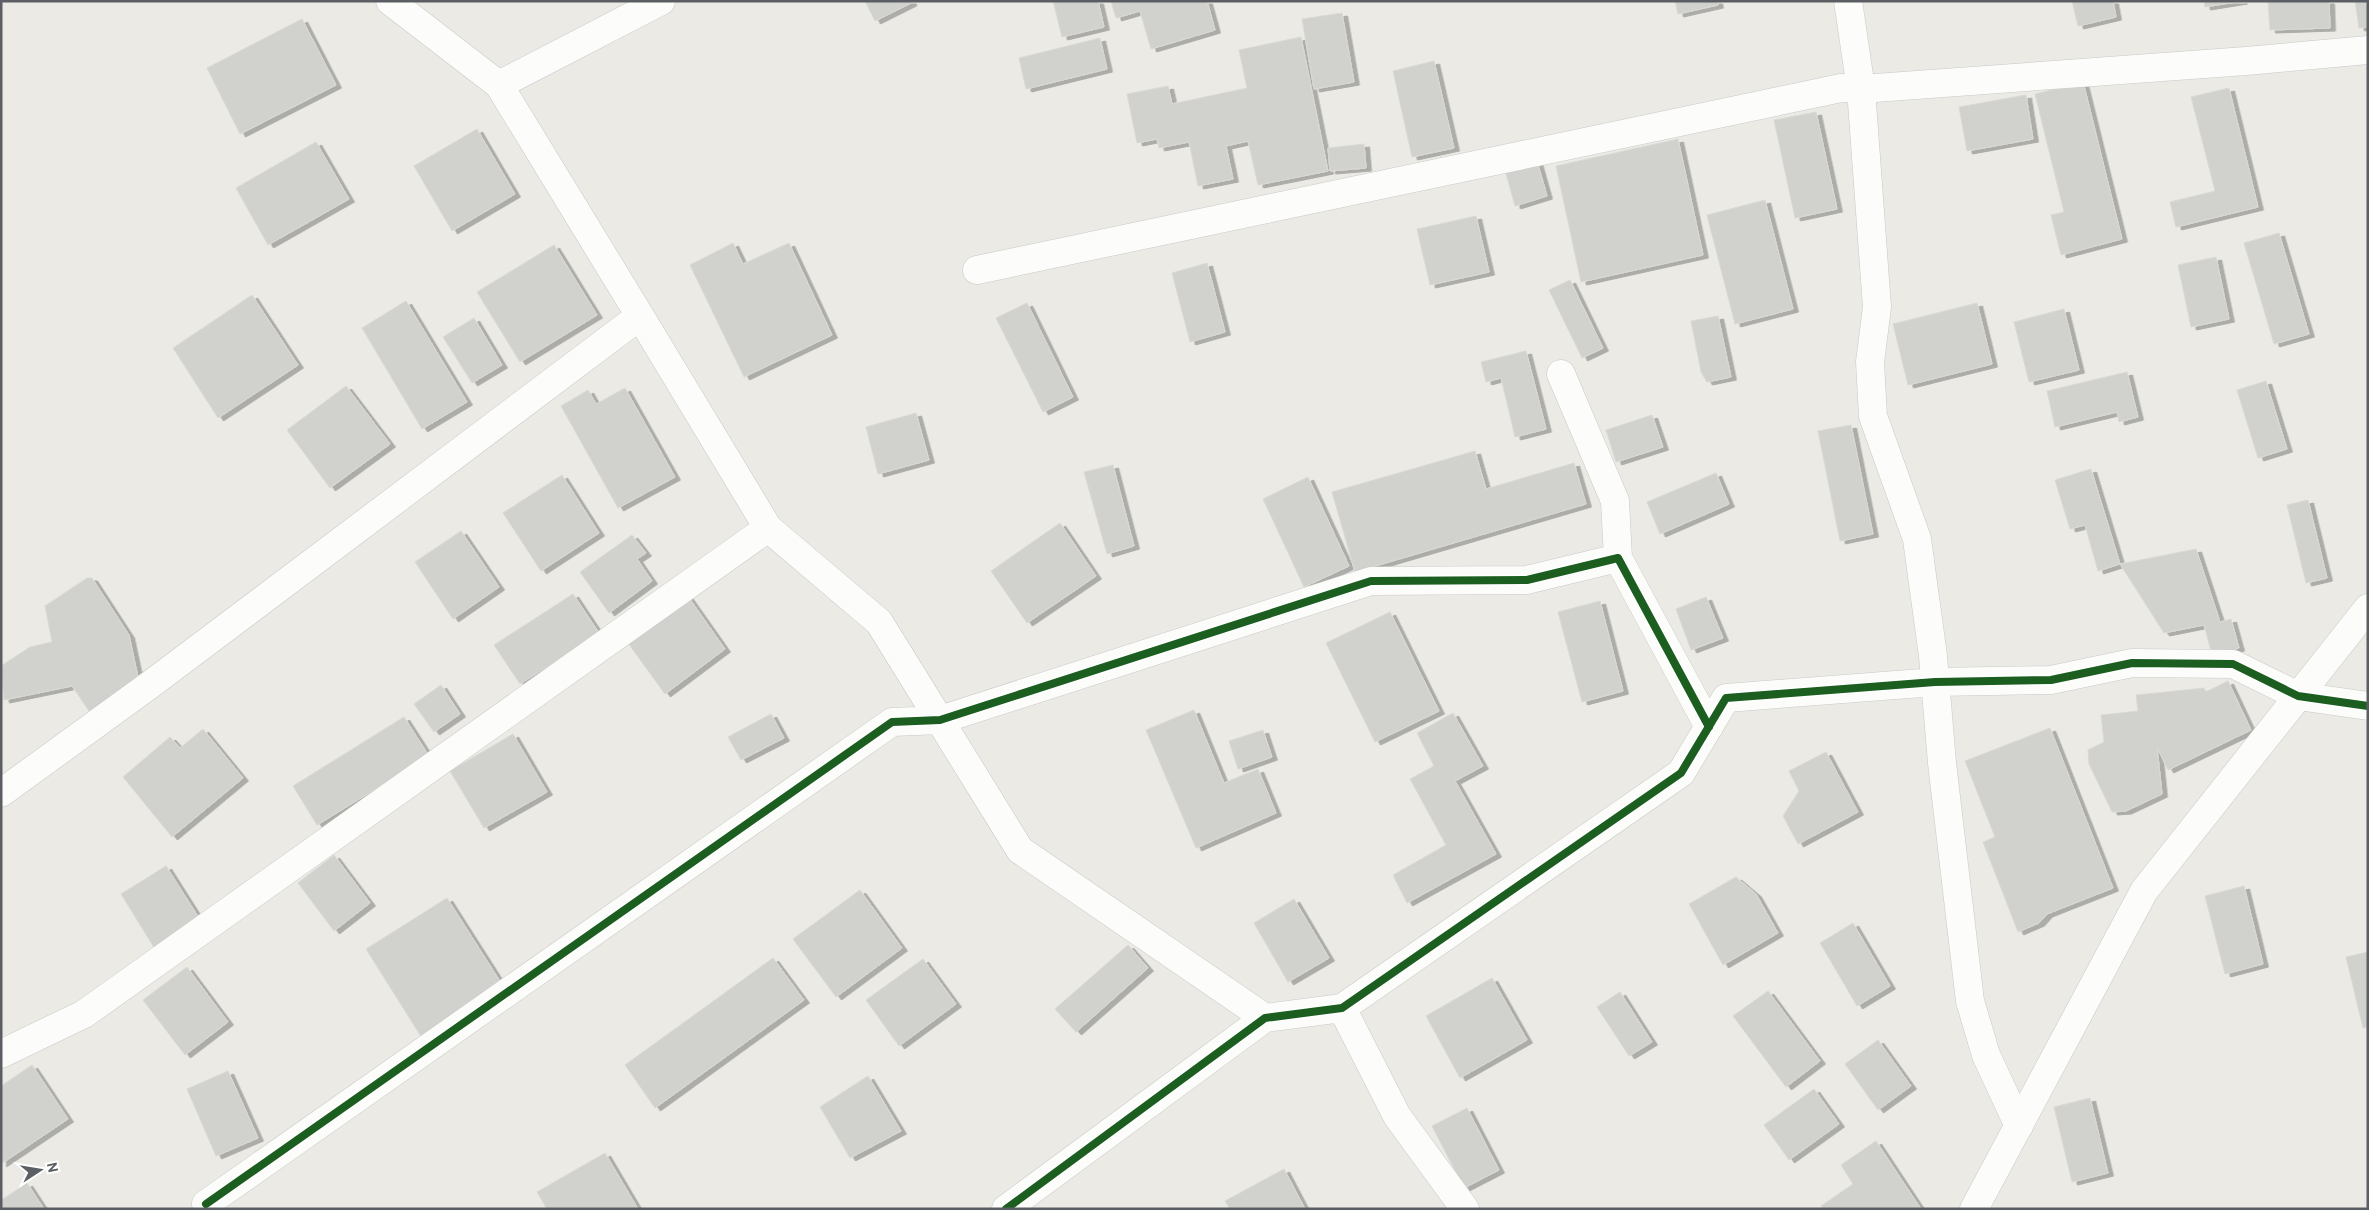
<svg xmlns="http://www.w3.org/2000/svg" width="2369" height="1210" font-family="Overpass,sans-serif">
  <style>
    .building { fill: #d1d1ce; stroke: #dad9d4; filter: url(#shadow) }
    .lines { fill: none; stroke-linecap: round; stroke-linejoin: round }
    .street-casing { stroke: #c8c8c8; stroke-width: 29 }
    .secondary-casing { stroke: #c8c8c7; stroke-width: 29 }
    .street { stroke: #fcfcfb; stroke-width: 28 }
    .secondary { stroke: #fcfcfb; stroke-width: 28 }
    .cycleway-casing { stroke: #fff; stroke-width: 11 }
    .cycleway { stroke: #1b5e20; stroke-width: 8 }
  </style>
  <defs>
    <filter id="shadow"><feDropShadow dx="5.5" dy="3" stdDeviation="0" flood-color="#0004"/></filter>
  </defs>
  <rect width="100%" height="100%" fill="#ebeae5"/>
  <path class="building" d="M 865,1 L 911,1 L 911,3 L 875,21 Z
    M 1053,1 L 1098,1 L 1104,27 L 1062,37 Z
    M 1111,1 L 1207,1 L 1215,30 L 1151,49 L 1140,11 L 1116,18 Z
    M 1675,1 L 1717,1 L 1718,5 L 1678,14 Z
    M 2072,1 L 2113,1 L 2116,17 L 2078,26 Z
    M 2204,1 L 2242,1 L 2205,7 Z
    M 2268,1 L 2329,1 L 2330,28 L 2270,30 Z
    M 2355,1 L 2368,1 L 2368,27 L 2359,28 Z
    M 1342,13 L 1354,82 L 1314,89 L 1302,19 Z
    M 302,19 L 336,85 L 240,134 L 207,68 Z
    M 1301,37 L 1328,171 L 1258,185 L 1248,141 L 1226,146 L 1233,179 L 1198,186 L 1189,142 L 1159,148 L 1157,139 L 1137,143 L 1127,94 L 1168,86 L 1172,104 L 1247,88 L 1239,50 Z
    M 1100,38 L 1107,69 L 1026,89 L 1019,58 Z
    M 1434,61 L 1454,148 L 1412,157 L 1393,71 Z
    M 2083,82 L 2122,239 L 2061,255 L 2051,215 L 2064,212 L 2035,94 Z
    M 2229,88 L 2258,207 L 2176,227 L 2170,202 L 2215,191 L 2191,97 Z
    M 2026,95 L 2033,139 L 1967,151 L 1959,107 Z
    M 1816,112 L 1837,209 L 1795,218 L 1774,120 Z
    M 477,129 L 515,194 L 452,231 L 414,166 Z
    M 1678,139 L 1703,255 L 1581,282 L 1556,166 Z
    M 316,142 L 349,199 L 268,245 L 236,188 Z
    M 1364,144 L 1366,168 L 1330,171 L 1328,148 Z
    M 1537,161 L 1547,196 L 1515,206 L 1505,170 Z
    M 1765,200 L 1793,309 L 1735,324 L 1707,215 Z
    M 1476,216 L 1489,272 L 1430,285 L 1417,229 Z
    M 2279,233 L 2309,334 L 2274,344 L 2244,243 Z
    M 733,243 L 743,264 L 789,243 L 832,335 L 744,377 L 690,265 Z
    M 554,245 L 597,315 L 520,362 L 477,292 Z
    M 2216,257 L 2229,319 L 2191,327 L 2178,265 Z
    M 1207,263 L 1225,332 L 1190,342 L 1172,273 Z
    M 1570,280 L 1603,348 L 1582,358 L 1549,290 Z
    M 252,295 L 298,365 L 218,418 L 173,348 Z
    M 406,301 L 467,402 L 422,429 L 362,328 Z
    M 1027,303 L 1073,397 L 1043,412 L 996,318 Z
    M 1977,303 L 1992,364 L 1908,385 L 1893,324 Z
    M 2064,309 L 2079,370 L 2029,382 L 2014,322 Z
    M 1718,316 L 1731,377 L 1707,382 L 1701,372 L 1691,321 Z
    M 474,318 L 502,365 L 472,383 L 443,337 Z
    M 1526,351 L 1546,429 L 1515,437 L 1501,378 L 1486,382 L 1481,362 Z
    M 2127,372 L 2138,417 L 2119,422 L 2117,412 L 2055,427 L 2047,391 Z
    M 2266,381 L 2287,449 L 2258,458 L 2237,390 Z
    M 346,386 L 390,444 L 330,488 L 287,430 Z
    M 625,388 L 675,477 L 618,508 L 561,406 L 588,390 L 596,404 Z
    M 916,413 L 929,460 L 878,474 L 866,427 Z
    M 1652,415 L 1663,447 L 1616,462 L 1606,430 Z
    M 1851,425 L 1873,534 L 1840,541 L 1818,431 Z
    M 1475,451 L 1486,489 L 1574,463 L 1586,504 L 1355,572 L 1332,492 Z
    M 1113,465 L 1134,546 L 1107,554 L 1084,472 Z
    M 2091,469 L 2120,564 L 2098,571 L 2085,525 L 2070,529 L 2055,480 Z
    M 1716,473 L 1729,504 L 1660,534 L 1647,502 Z
    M 562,475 L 599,533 L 541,571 L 503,513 Z
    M 1308,477 L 1349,566 L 1304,587 L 1263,499 Z
    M 2308,500 L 2327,578 L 2306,583 L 2287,505 Z
    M 1060,523 L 1096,576 L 1027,623 L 991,571 Z
    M 461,531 L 499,587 L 453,619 L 415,562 Z
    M 632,535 L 646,553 L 637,559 L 652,581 L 609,613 L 580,572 Z
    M 2196,549 L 2220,622 L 2231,619 L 2239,648 L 2212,655 L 2204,625 L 2164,633 L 2120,564 Z
    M 87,578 L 92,578 L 129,635 L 139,682 L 91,714 L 72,686 L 4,700 L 1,666 L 30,647 L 52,642 L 45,606 Z
    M 573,594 L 599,633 L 520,684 L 494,645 Z
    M 687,595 L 725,649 L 665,694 L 625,639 Z
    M 1706,597 L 1723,638 L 1691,650 L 1676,609 Z
    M 1600,601 L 1623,691 L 1582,702 L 1558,612 Z
    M 1390,612 L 1439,711 L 1375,742 L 1326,643 Z
    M 2228,681 L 2251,730 L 2168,770 L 2157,747 L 2162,794 L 2126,811 L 2112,812 L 2089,764 L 2088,750 L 2104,742 L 2101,715 L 2138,711 L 2136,695 L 2204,688 L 2206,692 Z
    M 441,685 L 460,714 L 434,732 L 414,704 Z
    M 1194,710 L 1224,783 L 1258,769 L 1276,813 L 1196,848 L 1146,730 Z
    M 1453,713 L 1483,766 L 1455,781 L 1496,854 L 1407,903 L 1393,875 L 1446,845 L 1410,779 L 1434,766 L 1417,733 Z
    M 771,714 L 784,738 L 741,760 L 728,737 Z
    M 404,717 L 429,756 L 317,825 L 293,786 Z
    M 2050,728 L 2113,888 L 2047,914 L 2039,923 L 2018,932 L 1983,842 L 1995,837 L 1965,761 Z
    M 203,729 L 243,778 L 172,837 L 123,777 L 170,737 L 180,748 Z
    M 1263,730 L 1272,757 L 1238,769 L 1229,741 Z
    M 513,734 L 547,792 L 484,828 L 450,771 Z
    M 1826,752 L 1858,812 L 1798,844 L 1783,816 L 1799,791 L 1789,771 Z
    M 334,855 L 370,903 L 334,931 L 298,883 Z
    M 166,866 L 204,926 L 158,954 L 121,894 Z
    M 1736,877 L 1756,894 L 1778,933 L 1723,965 L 1689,904 Z
    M 2244,886 L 2263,964 L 2225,974 L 2205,896 Z
    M 860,890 L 902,948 L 836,997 L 793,939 Z
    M 447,898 L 503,986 L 422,1038 L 366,949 Z
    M 1294,899 L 1329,958 L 1288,982 L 1254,923 Z
    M 1853,923 L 1890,986 L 1857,1006 L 1820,943 Z
    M 1128,945 L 1148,968 L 1076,1032 L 1055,1009 Z
    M 2368,952 L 2368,1027 L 2363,1028 L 2346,957 Z
    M 773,958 L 804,1000 L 655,1108 L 625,1065 Z
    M 923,959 L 956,1004 L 899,1046 L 866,1000 Z
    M 187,967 L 228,1022 L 185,1055 L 143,1000 Z
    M 1492,978 L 1527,1040 L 1460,1078 L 1426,1016 Z
    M 1768,991 L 1820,1061 L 1786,1087 L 1733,1016 Z
    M 1620,992 L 1652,1042 L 1629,1056 L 1597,1007 Z
    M 1878,1040 L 1911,1086 L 1878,1110 L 1845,1064 Z
    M 32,1065 L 68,1119 L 1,1164 L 1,1086 Z
    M 228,1071 L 258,1138 L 216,1156 L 187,1089 Z
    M 868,1076 L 901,1131 L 850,1158 L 820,1107 Z
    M 1814,1089 L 1839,1124 L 1789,1160 L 1764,1125 Z
    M 2090,1098 L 2108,1173 L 2072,1182 L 2054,1107 Z
    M 1467,1108 L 1499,1170 L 1464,1188 L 1432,1126 Z
    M 1876,1141 L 1921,1209 L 1823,1209 L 1821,1206 L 1853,1184 L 1841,1165 Z
    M 605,1153 L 638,1209 L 547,1209 L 537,1192 Z
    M 1284,1169 L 1305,1209 L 1230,1209 L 1225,1201 Z
    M 27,1183 L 44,1209 L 1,1209 L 1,1196 L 3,1199 Z"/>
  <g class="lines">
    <defs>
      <path id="street" d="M 390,1 L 499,85 L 661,1
        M 1848,1 L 1861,89 L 1877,307 L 1870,362 L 1873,416 L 1917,539 L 1933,656 L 1942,763 L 1970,1001 L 1986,1055 L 2019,1126
        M 977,270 L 1841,88 L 1861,89 L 2246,61 L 2368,50
        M 640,316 L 768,528 L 879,622 L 1020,850 L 1265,1018
        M 1561,374 L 1615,501 L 1618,558
        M 1,793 L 151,684 L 640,316 L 499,85
        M 1342,1008 L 1397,1116 L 1465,1209
        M 1,1054 L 84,1014 L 768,528
        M 206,1204 L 892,722 L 940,720 L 1371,581 L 1527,580 L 1618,558 L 1709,727
        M 1006,1209 L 1265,1018 L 1342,1008 L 1681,773 L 1726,698 L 1935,682 L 2051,680 L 2132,663 L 2233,664 L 2298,696 L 2368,706"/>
      <path id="secondary" d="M 1974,1209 L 2144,891 L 2368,608"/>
    </defs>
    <use href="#street" class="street-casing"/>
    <use href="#secondary" class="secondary-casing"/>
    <use href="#street" class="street"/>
    <use href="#secondary" class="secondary"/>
    <defs>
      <path id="cycleway" d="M 206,1204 L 892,722 L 940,720 L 1371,581 L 1527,580 L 1618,558 L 1709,727
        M 1006,1209 L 1265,1018 L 1342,1008 L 1681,773 L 1726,698 L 1935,682 L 2051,680 L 2132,663 L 2233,664 L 2298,696 L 2368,706"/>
    </defs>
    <use href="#cycleway" class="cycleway-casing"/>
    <use href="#cycleway" class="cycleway"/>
  </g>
  <rect width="2369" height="1210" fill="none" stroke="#5b5f63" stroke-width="5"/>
  <g transform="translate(40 1170) rotate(78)" stroke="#ffffff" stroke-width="4" paint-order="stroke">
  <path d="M0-4L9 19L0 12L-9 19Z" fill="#5b5f63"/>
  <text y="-8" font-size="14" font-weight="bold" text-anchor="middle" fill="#5b5f63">N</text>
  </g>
</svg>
